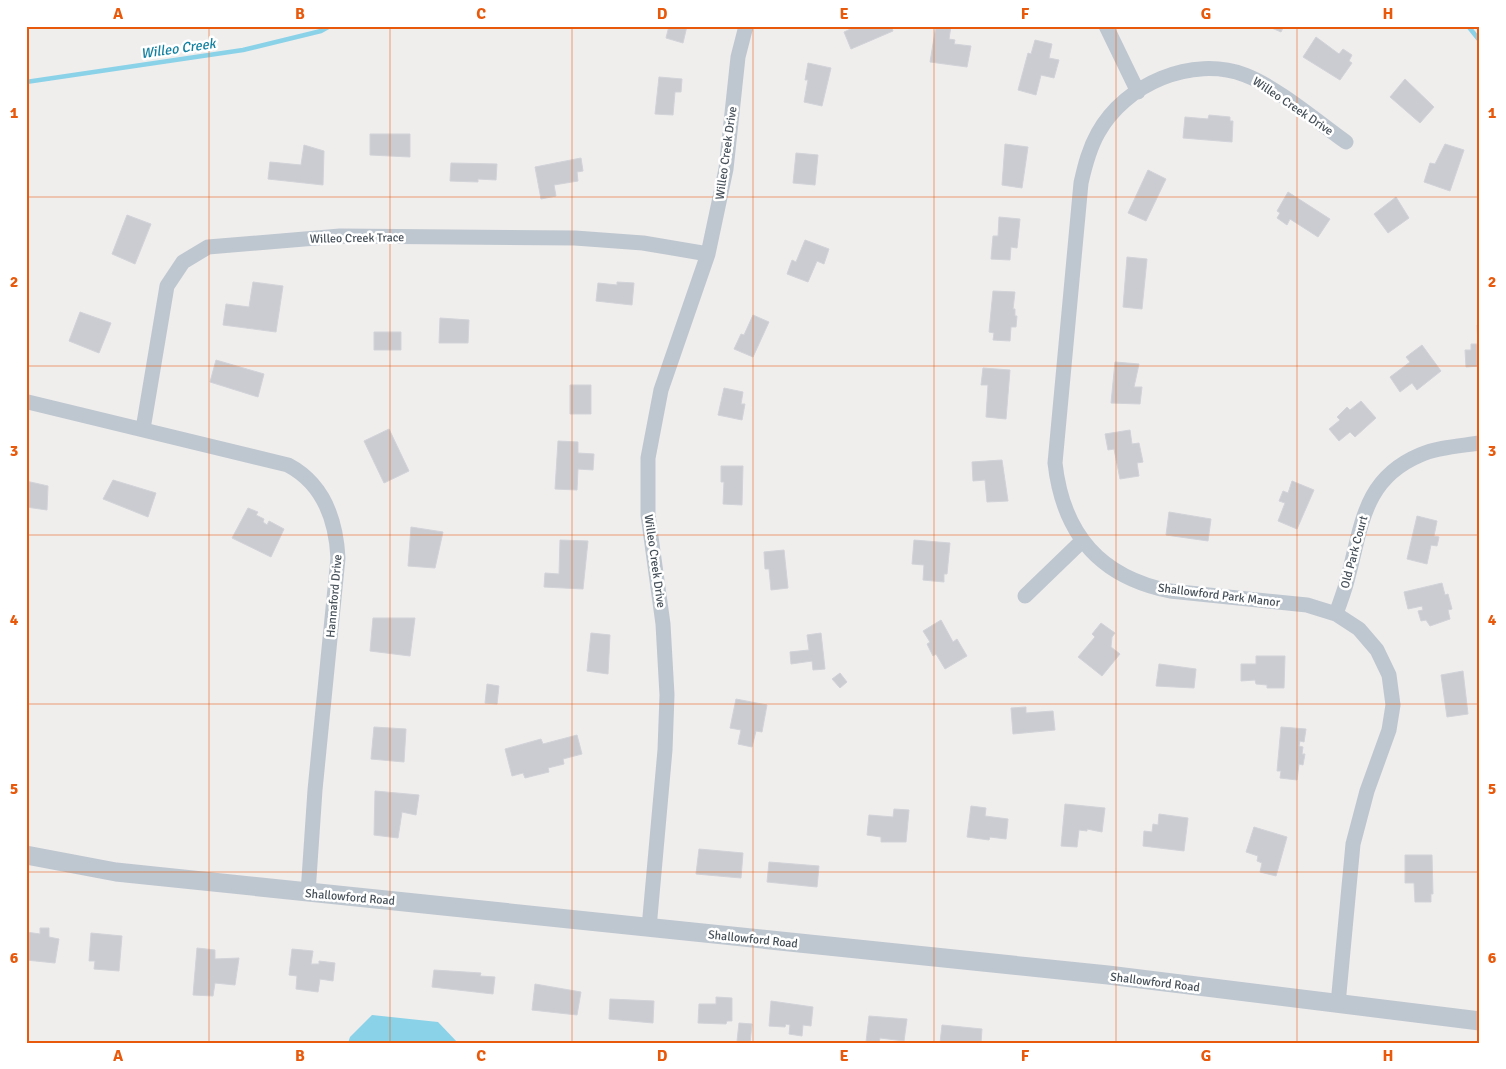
<svg xmlns="http://www.w3.org/2000/svg" width="1506" height="1069" font-family="Signika,sans-serif">
  <style>
    .water { fill: #8ad2e8 }
    .lines { fill: none; stroke-linecap: round; stroke-linejoin: round }
    .stream { stroke: #8ad2e8; stroke-width: 4.5 }
    .building { fill: #caccd2; stroke: #d1d3d8 }
    .minor { stroke: #bec7cf; stroke-width: 15 }
    .tertiary { stroke: #bec7cf; stroke-width: 19 }
    .grid { fill: none; stroke: #e8590c; stroke-width: 1; stroke-opacity: 0.55 }
    .labels { text-anchor: middle; stroke-width: 5; stroke-linejoin: round; paint-order: stroke }
    .street-label { font-size: 12px; fill: #465059; stroke: #fff }
    .water-label { font-size: 14px; font-style: italic; fill: #1180a1; stroke: #fff }
    .neatline { fill: none; stroke: #e8590c; stroke-width: 2 }
    .grid-label { font-size: 16px; text-anchor: middle; font-weight: bold; fill: #e8590c }
  </style>
  <rect width="100%" height="100%" fill="#f0eded"/>
  <path class="water" d="M 372,1015 L 438,1022 L 458,1043 L 348,1043 L 350,1037 Z"/>
  <g class="lines">
    <path class="stream" d="M 1468,26 L 1480,41
      M 26,82 L 243,50 L 321,31 L 330,26"/>
  </g>
  <path class="building" d="M 669,26 L 687,26 L 683,43 L 666,38 Z
    M 857,26 L 891,26 L 893,31 L 851,49 L 844,32 Z
    M 936,26 L 951,26 L 949,39 L 955,40 L 954,44 L 971,46 L 967,67 L 930,62 Z
    M 1267,26 L 1284,26 L 1281,32 Z
    M 1316,37 L 1339,54 L 1343,49 L 1352,55 L 1349,61 L 1352,63 L 1340,80 L 1303,57 Z
    M 1035,40 L 1052,44 L 1049,58 L 1059,60 L 1054,78 L 1041,75 L 1036,95 L 1018,90 L 1028,53 L 1031,54 Z
    M 808,63 L 831,68 L 822,106 L 804,102 L 808,80 L 805,80 Z
    M 659,77 L 682,79 L 681,92 L 675,92 L 673,115 L 655,114 Z
    M 1405,79 L 1434,107 L 1420,123 L 1390,97 Z
    M 1209,115 L 1230,117 L 1230,121 L 1233,121 L 1232,142 L 1183,138 L 1185,117 L 1208,119 Z
    M 370,134 L 410,134 L 410,157 L 370,155 Z
    M 1005,144 L 1028,147 L 1022,188 L 1002,185 Z
    M 1445,144 L 1464,150 L 1450,191 L 1424,182 L 1430,163 L 1435,164 Z
    M 304,145 L 324,151 L 323,185 L 268,179 L 270,162 L 301,165 Z
    M 796,153 L 818,155 L 815,185 L 793,183 Z
    M 581,158 L 583,171 L 577,172 L 578,181 L 554,185 L 556,196 L 541,199 L 535,167 Z
    M 451,163 L 497,164 L 496,180 L 478,179 L 478,182 L 450,181 Z
    M 1148,170 L 1166,179 L 1146,221 L 1128,213 Z
    M 1288,192 L 1330,219 L 1318,237 L 1290,219 L 1287,225 L 1277,218 L 1280,213 L 1277,211 Z
    M 1396,197 L 1409,218 L 1388,233 L 1374,214 Z
    M 127,215 L 151,224 L 135,264 L 112,254 Z
    M 999,217 L 1020,219 L 1017,248 L 1011,247 L 1010,260 L 991,259 L 993,236 L 998,236 Z
    M 805,240 L 829,249 L 824,264 L 817,261 L 808,282 L 787,274 L 792,260 L 796,262 Z
    M 1127,257 L 1147,259 L 1142,309 L 1123,307 Z
    M 253,282 L 283,286 L 276,332 L 223,325 L 226,304 L 249,307 Z
    M 617,282 L 634,283 L 632,305 L 596,301 L 598,283 L 617,285 Z
    M 993,291 L 1015,292 L 1013,309 L 1015,309 L 1015,316 L 1017,316 L 1016,327 L 1011,327 L 1010,341 L 993,340 L 994,333 L 989,332 Z
    M 80,312 L 111,323 L 99,353 L 69,341 Z
    M 753,315 L 769,322 L 753,357 L 734,349 L 741,334 L 744,335 Z
    M 440,318 L 469,320 L 468,343 L 439,343 Z
    M 1477,325 L 1480,325 L 1480,366 L 1466,367 L 1465,350 L 1471,350 L 1471,344 L 1478,344 Z
    M 374,332 L 401,332 L 401,350 L 374,350 Z
    M 1422,345 L 1441,371 L 1417,390 L 1412,383 L 1400,392 L 1390,377 L 1410,362 L 1406,357 Z
    M 216,360 L 264,374 L 258,397 L 210,382 Z
    M 1115,362 L 1139,364 L 1134,387 L 1142,387 L 1140,404 L 1111,403 Z
    M 983,368 L 1010,370 L 1006,419 L 986,417 L 988,385 L 981,385 Z
    M 570,385 L 591,385 L 591,414 L 570,414 Z
    M 724,388 L 743,392 L 741,404 L 745,404 L 742,420 L 718,415 Z
    M 1361,401 L 1376,418 L 1355,437 L 1350,432 L 1339,441 L 1329,429 L 1340,420 L 1337,417 L 1347,407 L 1350,410 Z
    M 389,429 L 409,471 L 384,483 L 364,441 Z
    M 1130,430 L 1132,444 L 1139,443 L 1143,462 L 1137,463 L 1139,476 L 1120,479 L 1114,449 L 1108,450 L 1105,434 Z
    M 558,441 L 578,442 L 578,453 L 594,454 L 593,470 L 578,469 L 577,490 L 555,489 Z
    M 1002,460 L 1008,501 L 987,502 L 985,480 L 973,481 L 972,462 Z
    M 721,466 L 743,466 L 742,505 L 723,504 L 724,482 L 721,482 Z
    M 113,480 L 156,493 L 148,517 L 103,499 Z
    M 26,481 L 48,486 L 47,510 L 26,507 Z
    M 1292,481 L 1314,490 L 1297,529 L 1278,521 L 1285,503 L 1279,501 L 1283,491 L 1288,493 Z
    M 248,508 L 258,512 L 256,515 L 264,519 L 263,522 L 267,525 L 269,521 L 284,529 L 271,557 L 232,538 Z
    M 1169,512 L 1211,519 L 1208,541 L 1166,535 Z
    M 1417,516 L 1437,521 L 1434,536 L 1439,537 L 1437,546 L 1431,545 L 1427,564 L 1407,559 Z
    M 411,527 L 443,532 L 435,568 L 408,566 Z
    M 560,540 L 588,541 L 583,589 L 544,587 L 545,573 L 559,574 Z
    M 914,540 L 950,543 L 947,574 L 944,574 L 944,582 L 923,580 L 924,565 L 912,564 Z
    M 784,550 L 788,588 L 771,590 L 769,569 L 765,569 L 764,552 Z
    M 1442,583 L 1445,595 L 1448,594 L 1452,609 L 1448,610 L 1450,619 L 1430,626 L 1426,620 L 1421,621 L 1418,611 L 1423,610 L 1422,606 L 1408,609 L 1404,592 Z
    M 373,618 L 415,618 L 410,656 L 370,651 Z
    M 941,620 L 953,642 L 957,639 L 967,656 L 945,669 L 936,654 L 933,656 L 927,644 L 930,642 L 923,631 Z
    M 1101,623 L 1115,633 L 1112,637 L 1111,647 L 1120,654 L 1102,676 L 1078,657 L 1095,637 L 1092,634 Z
    M 591,633 L 610,635 L 608,674 L 587,671 Z
    M 821,633 L 825,669 L 813,670 L 812,661 L 791,664 L 790,652 L 809,650 L 807,635 Z
    M 1256,656 L 1285,656 L 1284,688 L 1267,688 L 1267,685 L 1256,684 L 1255,680 L 1241,681 L 1241,664 L 1256,664 Z
    M 1159,664 L 1196,669 L 1194,688 L 1156,686 Z
    M 1463,671 L 1468,714 L 1447,717 L 1441,675 Z
    M 840,673 L 847,682 L 840,688 L 832,679 Z
    M 487,684 L 499,686 L 497,704 L 485,703 Z
    M 736,699 L 767,705 L 762,732 L 756,731 L 752,747 L 738,744 L 741,730 L 730,728 Z
    M 1026,707 L 1026,713 L 1053,711 L 1055,730 L 1013,734 L 1011,708 Z
    M 374,727 L 406,729 L 404,762 L 371,759 Z
    M 1281,727 L 1306,729 L 1304,742 L 1300,741 L 1299,746 L 1303,747 L 1302,754 L 1305,754 L 1303,765 L 1299,764 L 1297,780 L 1280,778 L 1281,771 L 1277,771 Z
    M 577,735 L 582,754 L 563,759 L 564,764 L 548,768 L 549,772 L 525,778 L 523,773 L 512,776 L 505,749 L 541,739 L 543,744 Z
    M 375,791 L 419,795 L 416,815 L 402,812 L 398,838 L 374,835 Z
    M 1065,804 L 1105,808 L 1102,832 L 1087,829 L 1087,831 L 1079,830 L 1077,847 L 1061,846 Z
    M 971,806 L 986,808 L 985,816 L 1008,819 L 1006,839 L 990,837 L 989,840 L 967,837 Z
    M 894,809 L 909,810 L 906,842 L 881,842 L 881,837 L 867,835 L 869,815 L 893,817 Z
    M 1159,814 L 1188,818 L 1184,851 L 1143,846 L 1144,831 L 1152,832 L 1153,824 L 1158,825 Z
    M 1254,827 L 1287,837 L 1276,876 L 1260,872 L 1262,863 L 1257,861 L 1258,856 L 1246,852 Z
    M 699,849 L 743,853 L 741,878 L 696,874 Z
    M 1405,855 L 1432,855 L 1433,894 L 1431,894 L 1431,902 L 1415,902 L 1414,883 L 1405,883 Z
    M 769,862 L 819,866 L 817,887 L 767,882 Z
    M 40,928 L 49,928 L 49,937 L 59,939 L 55,963 L 26,960 L 26,932 L 40,934 Z
    M 91,933 L 122,936 L 119,971 L 94,969 L 95,961 L 89,961 Z
    M 197,948 L 215,950 L 215,959 L 239,958 L 235,985 L 215,983 L 213,996 L 193,995 Z
    M 292,949 L 313,951 L 311,964 L 319,964 L 319,961 L 335,963 L 333,981 L 320,979 L 318,992 L 296,989 L 297,976 L 289,975 Z
    M 434,970 L 481,973 L 480,976 L 495,977 L 493,994 L 432,987 Z
    M 535,984 L 581,992 L 577,1015 L 532,1010 Z
    M 716,997 L 732,998 L 732,1021 L 727,1021 L 726,1024 L 698,1023 L 699,1004 L 716,1004 Z
    M 610,999 L 654,1001 L 653,1023 L 609,1019 Z
    M 771,1001 L 813,1007 L 811,1026 L 803,1025 L 802,1036 L 789,1034 L 790,1025 L 786,1024 L 785,1027 L 769,1026 Z
    M 869,1016 L 907,1019 L 904,1041 L 880,1038 L 879,1043 L 866,1042 Z
    M 739,1023 L 752,1024 L 750,1043 L 737,1041 Z
    M 942,1025 L 982,1029 L 981,1043 L 940,1043 Z"/>
  <g class="lines">
    <path class="minor" d="M 1106,26 L 1138,92
      M 28,402 L 288,465 C 324,484 336,520 338,558 L 315,790 L 308,893
      M 143,429 L 167,286 L 183,262 L 208,247 L 340,236 L 575,238 L 643,243 L 708,254
      M 1025,596 L 1082,541
      M 1336,614 C 1340,602 1345,590 1348,577 C 1362,526 1363,479 1420,455 C 1438,447 1460,446 1480,443
      M 649,928 L 665,750 L 667,695 L 663,624 L 648,515 L 648,458 L 661,390 L 708,254 L 726,169 L 738,57 L 746,26
      M 1338,1004 L 1353,844 L 1367,791 L 1389,730 L 1393,705 L 1389,675 L 1377,650 L 1359,629 L 1336,614 L 1307,605 L 1170,591 C 1100,577 1063,534 1055,463 L 1081,183 C 1085,165 1089,149 1098,133 C 1125,84 1192,55 1245,75 C 1275,86 1318,122 1346,142"/>
    <path class="tertiary" d="M 26,855 L 116,872 L 1108,975 L 1480,1021"/>
  </g>
  <path class="grid" d="M 209,26 L 209,1043M 390,26 L 390,1043M 572,26 L 572,1043M 753,26 L 753,1043M 934,26 L 934,1043M 1116,26 L 1116,1043M 1297,26 L 1297,1043M 26,197 L 1480,197M 26,366 L 1480,366M 26,535 L 1480,535M 26,704 L 1480,704M 26,872 L 1480,872"/>
  <g class="labels">
    <g class="street-label">
      <text transform="translate(1293 106) rotate(34)" y="4">Willeo Creek Drive</text>
      <text transform="translate(726 153) rotate(-82)" y="4">Willeo Creek Drive</text>
      <text transform="translate(357 238) rotate(-1)" y="4">Willeo Creek Trace</text>
      <text transform="translate(1354 552) rotate(-75)" y="4">Old Park Court</text>
      <text transform="translate(655 561) rotate(82)" y="4">Willeo Creek Drive</text>
      <text transform="translate(1219 595) rotate(7)" y="4">Shallowford Park Manor</text>
      <text transform="translate(334 596) rotate(-85)" y="4">Hannaford Drive</text>
      <text transform="translate(350 897) rotate(5)" y="4">Shallowford Road</text>
      <text transform="translate(753 939) rotate(6)" y="4">Shallowford Road</text>
      <text transform="translate(1155 982) rotate(7)" y="4">Shallowford Road</text>
    </g>
    <g class="water-label">
      <text transform="translate(178 48) rotate(-8)" y="5">Willeo Creek</text>
    </g>
  </g>
  <rect width="1506" height="1069" fill="none" stroke="#ffffff" stroke-width="55"/>
  <rect x="28" y="28" width="1450" height="1014" class="neatline"/>
  <g class="grid-label">
    <text x="118" y="19">A</text>
    <text x="300" y="19">B</text>
    <text x="481" y="19">C</text>
    <text x="662" y="19">D</text>
    <text x="844" y="19">E</text>
    <text x="1025" y="19">F</text>
    <text x="1206" y="19">G</text>
    <text x="1388" y="19">H</text>
    <text x="14" y="118">1</text>
    <text x="1492" y="118">1</text>
    <text x="14" y="287">2</text>
    <text x="1492" y="287">2</text>
    <text x="14" y="456">3</text>
    <text x="1492" y="456">3</text>
    <text x="14" y="625">4</text>
    <text x="1492" y="625">4</text>
    <text x="14" y="794">5</text>
    <text x="1492" y="794">5</text>
    <text x="14" y="963">6</text>
    <text x="1492" y="963">6</text>
    <text x="118" y="1061">A</text>
    <text x="300" y="1061">B</text>
    <text x="481" y="1061">C</text>
    <text x="662" y="1061">D</text>
    <text x="844" y="1061">E</text>
    <text x="1025" y="1061">F</text>
    <text x="1206" y="1061">G</text>
    <text x="1388" y="1061">H</text>
  </g>
</svg>
